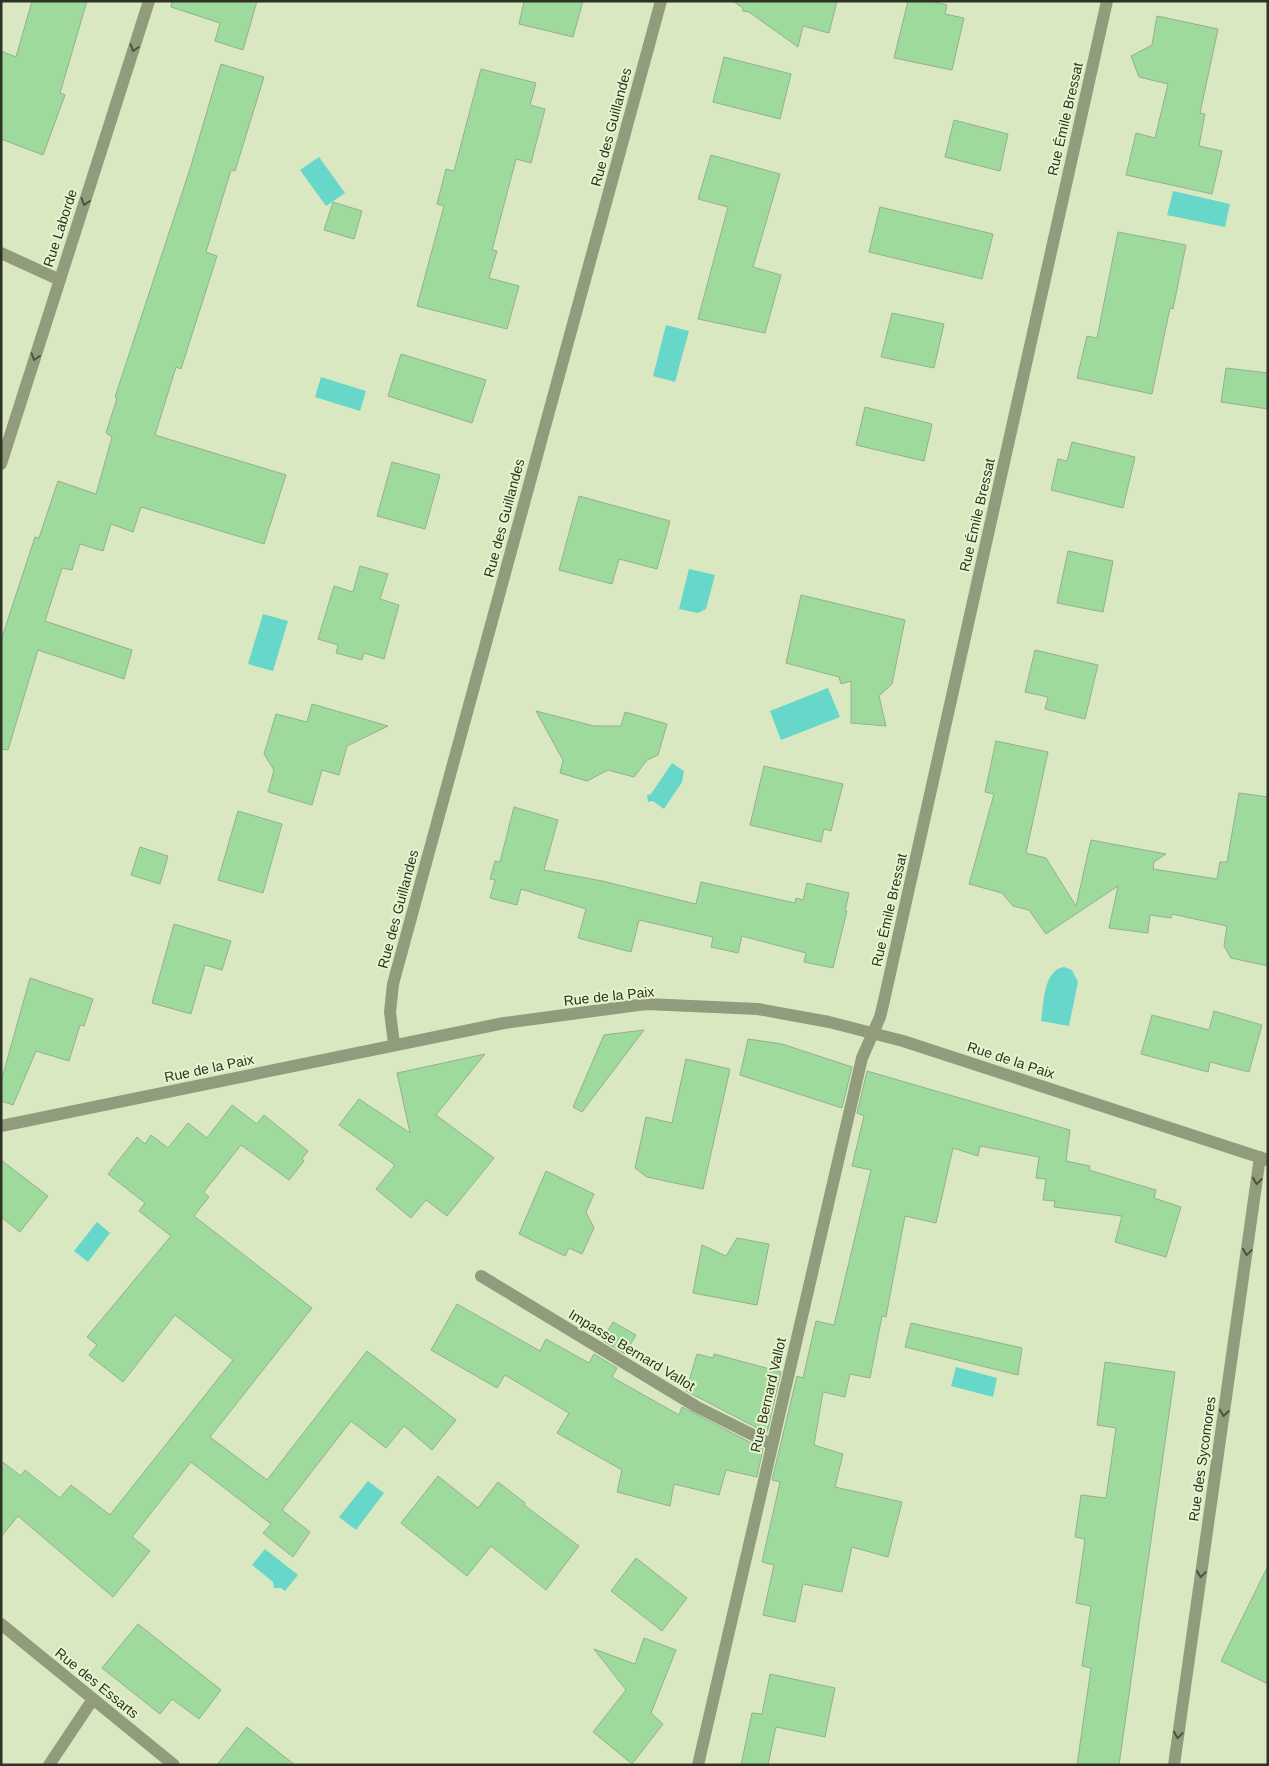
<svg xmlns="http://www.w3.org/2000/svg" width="1269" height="1766" font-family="Arial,sans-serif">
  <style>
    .water { fill: #66d7c8 }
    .building { fill: #9eda9c; stroke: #94af92 }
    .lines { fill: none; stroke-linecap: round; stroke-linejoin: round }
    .street { stroke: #909c7c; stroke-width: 12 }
    .oneway { stroke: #4b523e }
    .labels { text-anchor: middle; stroke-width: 4; stroke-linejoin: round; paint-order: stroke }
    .street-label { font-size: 14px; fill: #2d3224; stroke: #e7f5cf }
  </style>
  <rect width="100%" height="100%" fill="#dae8c2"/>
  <path class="water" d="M 319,157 L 345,193 L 326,206 L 300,170 Z
    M 1173,191 L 1230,204 L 1225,227 L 1167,215 Z
    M 666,325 L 689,331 L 675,382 L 653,376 Z
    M 321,377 L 366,391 L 360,411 L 315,397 Z
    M 689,569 L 715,575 L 706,609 L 698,613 L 679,609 Z
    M 263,614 L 288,621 L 273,671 L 248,664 Z
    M 828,688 L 840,717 L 781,740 L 770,711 Z
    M 672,763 L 684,771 L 682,782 L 664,809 L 653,801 L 648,802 L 647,795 L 651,794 Z
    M 1064,967 L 1072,970 L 1078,982 L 1069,1026 L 1041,1021 C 1044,1004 1043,970 1064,967 Z
    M 97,1222 L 110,1233 L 88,1262 L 74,1251 Z
    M 956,1367 L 997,1378 L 993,1397 L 951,1386 Z
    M 368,1481 L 384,1493 L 356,1530 L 339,1517 Z
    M 265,1549 L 298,1575 L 285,1591 L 281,1588 L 274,1588 L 273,1582 L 252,1565 Z"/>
  <path class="building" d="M 32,1 L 87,1 L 60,93 L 65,95 L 43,155 L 1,139 L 1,51 L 16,57 Z
    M 172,1 L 257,1 L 243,50 L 215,41 L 220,23 L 171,7 Z
    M 524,1 L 583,1 L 573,37 L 519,24 Z
    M 733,1 L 837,1 L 829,33 L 803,26 L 798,47 L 749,12 L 743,11 L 743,8 Z
    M 908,1 L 930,1 L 947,5 L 945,14 L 964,18 L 952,70 L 894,58 Z
    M 1157,16 L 1218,29 L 1200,113 L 1205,114 L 1199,146 L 1222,151 L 1212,194 L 1126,175 L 1136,133 L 1155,138 L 1168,84 L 1139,77 L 1131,56 L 1152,45 Z
    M 724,57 L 791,74 L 780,119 L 713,102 Z
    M 221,64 L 264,77 L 235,171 L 231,170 L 206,252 L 217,256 L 181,369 L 176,367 L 155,435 L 286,475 L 264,544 L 141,507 L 133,532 L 111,524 L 103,551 L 80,544 L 72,570 L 62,568 L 45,621 L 132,650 L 124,679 L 38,650 L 8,750 L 1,749 L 1,641 L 9,616 L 35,537 L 39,538 L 58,481 L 96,494 L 112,437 L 106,433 L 117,398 L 115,397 L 190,169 Z
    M 481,69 L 536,83 L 530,105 L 545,109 L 531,163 L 516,159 L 492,250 L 497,251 L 489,278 L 519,286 L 507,329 L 417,306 L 444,206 L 437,204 L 446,169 L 454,171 Z
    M 954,120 L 1008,134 L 1000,171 L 945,157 Z
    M 711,155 L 780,174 L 753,267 L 781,275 L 765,333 L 698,319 L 728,207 L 698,199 Z
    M 333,202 L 362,211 L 354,239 L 324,230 Z
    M 880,207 L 993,234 L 982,279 L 869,252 Z
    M 1118,232 L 1186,245 L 1173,309 L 1170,308 L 1152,394 L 1077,378 L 1087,336 L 1097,338 Z
    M 892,313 L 944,324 L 934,368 L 881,357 Z
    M 401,354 L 486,380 L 472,423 L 388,396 Z
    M 1226,368 L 1268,373 L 1268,409 L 1221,402 Z
    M 865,407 L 932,424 L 924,461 L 856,445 Z
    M 1072,442 L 1135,457 L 1123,508 L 1051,490 L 1058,459 L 1067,461 Z
    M 392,462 L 440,475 L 425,529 L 377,516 Z
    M 579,496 L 670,521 L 657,569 L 619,559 L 612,584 L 559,570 Z
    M 1068,551 L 1113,561 L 1103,612 L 1057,603 Z
    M 360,566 L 388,574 L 380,599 L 399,605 L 384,659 L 364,653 L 362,660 L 336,653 L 338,645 L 318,639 L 334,586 L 353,592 Z
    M 801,595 L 905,620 L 892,684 L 879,696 L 886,726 L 851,723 L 851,681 L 841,684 L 839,677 L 786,663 Z
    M 1035,650 L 1098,665 L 1085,719 L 1045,709 L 1048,697 L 1025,692 Z
    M 312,704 L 388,726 L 347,746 L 339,775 L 322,770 L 312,805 L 268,792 L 274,770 L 264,754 L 276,714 L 307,722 Z
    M 536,711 L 594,726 L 621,726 L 625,712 L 667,724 L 658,755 L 647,760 L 634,777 L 608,770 L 587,781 L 560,773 L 563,760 Z
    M 996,741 L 1048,752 L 1026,853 L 1046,858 L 1076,906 L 1091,840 L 1166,854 L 1154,862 L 1153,869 L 1217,879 L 1220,862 L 1227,862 L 1239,793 L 1268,797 L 1268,966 L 1231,958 L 1224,946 L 1227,926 L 1172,914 L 1171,918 L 1150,915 L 1148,933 L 1109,928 L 1118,886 L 1046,934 L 1029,910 L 1013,906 L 1002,893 L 969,884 L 994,794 L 985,792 Z
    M 764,766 L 843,784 L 831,831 L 824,829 L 821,842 L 750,825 Z
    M 514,807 L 558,820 L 544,870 L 602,881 L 696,904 L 701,882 L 795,903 L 796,898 L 803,900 L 807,883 L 849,893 L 845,911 L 847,911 L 833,968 L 804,962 L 806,953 L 742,936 L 738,953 L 711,947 L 713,937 L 639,920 L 631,952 L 578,938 L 586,909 L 521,889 L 517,905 L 490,898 L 495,880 L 490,879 L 495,861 L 500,862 Z
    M 238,811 L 282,824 L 263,893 L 218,880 Z
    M 140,847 L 168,856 L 160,884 L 131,875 Z
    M 174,924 L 231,941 L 222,970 L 205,965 L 191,1014 L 152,1003 Z
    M 30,978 L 93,999 L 84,1026 L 80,1025 L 69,1061 L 36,1051 L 13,1105 L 1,1101 L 1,1082 Z
    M 1214,1011 L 1262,1025 L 1249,1072 L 1210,1062 L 1208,1072 L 1141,1054 L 1152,1015 L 1209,1030 Z
    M 644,1030 L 582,1112 L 573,1107 L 604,1035 Z
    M 748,1039 L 782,1044 L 852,1067 L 842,1108 L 740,1075 Z
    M 485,1054 L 436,1115 L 494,1158 L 447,1216 L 426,1200 L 411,1218 L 376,1189 L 395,1165 L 339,1125 L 359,1099 L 410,1133 L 397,1073 Z
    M 686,1059 L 730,1069 L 703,1189 L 647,1177 L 635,1168 L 646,1117 L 672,1123 Z
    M 867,1071 L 1070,1130 L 1066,1161 L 1090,1166 L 1089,1170 L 1156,1190 L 1154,1198 L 1181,1207 L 1166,1257 L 1115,1242 L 1122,1216 L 1054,1207 L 1055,1201 L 1043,1200 L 1046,1179 L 1036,1178 L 1039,1157 L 980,1146 L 978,1156 L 953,1148 L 936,1223 L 905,1216 L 886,1317 L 882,1316 L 870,1378 L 850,1374 L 845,1397 L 823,1392 L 814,1445 L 843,1454 L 835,1487 L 902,1502 L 888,1557 L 852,1547 L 842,1592 L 803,1584 L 795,1622 L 763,1615 L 774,1565 L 762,1562 L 780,1482 L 772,1480 L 797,1376 L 803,1378 L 816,1321 L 834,1325 L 871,1170 L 852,1166 L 864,1116 L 857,1113 Z
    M 232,1105 L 257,1124 L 264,1115 L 308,1151 L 302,1159 L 304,1161 L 289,1180 L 241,1145 L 204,1192 L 209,1197 L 194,1216 L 312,1308 L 210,1437 L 267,1480 L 367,1351 L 456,1420 L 432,1450 L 404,1426 L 386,1448 L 351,1421 L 282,1510 L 310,1532 L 293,1557 L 263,1533 L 271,1524 L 191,1462 L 132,1537 L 150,1551 L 113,1597 L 18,1516 L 1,1537 L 1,1461 L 21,1476 L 25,1470 L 60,1498 L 71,1485 L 110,1515 L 233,1360 L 175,1315 L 123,1382 L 89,1355 L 97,1345 L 87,1337 L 171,1236 L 139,1211 L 145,1203 L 108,1174 L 137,1137 L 145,1144 L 151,1135 L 168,1148 L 188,1123 L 207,1138 Z
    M 1,1160 L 48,1196 L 20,1232 L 1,1217 Z
    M 546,1171 L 594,1194 L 586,1212 L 594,1228 L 582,1254 L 569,1248 L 565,1256 L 519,1234 Z
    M 737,1238 L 769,1244 L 757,1305 L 693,1293 L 702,1245 L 726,1256 Z
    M 457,1304 L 540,1351 L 546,1339 L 589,1363 L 594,1354 L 617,1368 L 612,1377 L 679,1415 L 682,1407 L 763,1449 L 757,1477 L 726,1470 L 719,1495 L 674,1484 L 670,1506 L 617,1492 L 622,1470 L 557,1433 L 569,1413 L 505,1375 L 497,1388 L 431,1350 Z
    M 613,1322 L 636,1335 L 625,1354 L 602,1340 Z
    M 911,1323 L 1022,1348 L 1018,1375 L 905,1347 Z
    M 697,1354 L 713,1358 L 714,1354 L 781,1372 L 767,1433 L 686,1391 Z
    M 1105,1362 L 1175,1372 L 1119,1765 L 1077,1765 L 1091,1668 L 1082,1666 L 1091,1606 L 1076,1603 L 1085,1539 L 1075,1537 L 1081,1495 L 1106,1498 L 1116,1428 L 1097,1425 Z
    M 438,1476 L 478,1508 L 498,1482 L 525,1503 L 524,1505 L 579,1546 L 546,1590 L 491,1546 L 467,1576 L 401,1523 Z
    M 636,1558 L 687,1598 L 662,1631 L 611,1591 Z
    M 1268,1566 L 1268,1684 L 1221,1661 Z
    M 138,1624 L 221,1690 L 199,1719 L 172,1699 L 160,1714 L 102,1668 Z
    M 644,1638 L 676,1650 L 651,1713 L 663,1724 L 632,1764 L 593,1732 L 626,1690 L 594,1649 L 635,1664 Z
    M 770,1674 L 835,1688 L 825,1737 L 776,1727 L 768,1765 L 741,1765 L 752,1713 L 762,1714 Z
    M 247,1727 L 295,1765 L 217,1765 Z"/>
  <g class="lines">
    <path class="street" d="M 1,253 L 60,280
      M 1,464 L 149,1
      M 394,1044 L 390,1012 L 393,984 L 661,1
      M 1,1126 L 504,1023 L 646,1004 L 758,1009 L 829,1022 L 903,1041 L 1268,1160
      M 481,1276 L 697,1407 L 771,1444
      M 1,1624 L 174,1765
      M 49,1765 L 93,1699
      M 698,1765 L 862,1058 L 880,1017 L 883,1005 L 1107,1
      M 1174,1765 L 1260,1157"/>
  </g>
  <defs><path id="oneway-chevron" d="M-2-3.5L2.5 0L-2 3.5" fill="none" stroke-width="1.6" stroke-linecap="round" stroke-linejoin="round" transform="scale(1.25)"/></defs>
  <g class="oneway">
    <use href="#oneway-chevron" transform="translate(134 48) rotate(108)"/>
    <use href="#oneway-chevron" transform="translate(85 202) rotate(108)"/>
    <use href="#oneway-chevron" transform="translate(35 357) rotate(108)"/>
    <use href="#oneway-chevron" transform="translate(1257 1181) rotate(98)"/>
    <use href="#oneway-chevron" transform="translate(1247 1252) rotate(98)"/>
    <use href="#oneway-chevron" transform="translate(1224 1413) rotate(98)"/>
    <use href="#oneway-chevron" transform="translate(1201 1574) rotate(98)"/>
    <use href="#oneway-chevron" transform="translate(1178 1735) rotate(98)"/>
  </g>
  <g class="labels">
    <g class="street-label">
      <text transform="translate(1065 119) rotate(-77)" y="5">Rue Émile Bressat</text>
      <text transform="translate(611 127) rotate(-75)" y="5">Rue des Guillandes</text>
      <text transform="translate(60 228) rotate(-72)" y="5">Rue Laborde</text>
      <text transform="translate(977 515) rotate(-77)" y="5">Rue Émile Bressat</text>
      <text transform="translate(504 518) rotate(-75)" y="5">Rue des Guillandes</text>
      <text transform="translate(398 909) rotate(-75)" y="5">Rue des Guillandes</text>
      <text transform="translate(889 910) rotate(-77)" y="5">Rue Émile Bressat</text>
      <text transform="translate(609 996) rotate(-6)" y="5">Rue de la Paix</text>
      <text transform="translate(1011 1060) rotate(18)" y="5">Rue de la Paix</text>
      <text transform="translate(209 1068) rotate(-12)" y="5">Rue de la Paix</text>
      <text transform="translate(632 1350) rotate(31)" y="5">Impasse Bernard Vallot</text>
      <text transform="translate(768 1395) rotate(-77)" y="5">Rue Bernard Vallot</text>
      <text transform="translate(1202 1459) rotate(-82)" y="5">Rue des Sycomores</text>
      <text transform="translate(97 1683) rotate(39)" y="5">Rue des Essarts</text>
    </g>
  </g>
  <rect width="1269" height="1766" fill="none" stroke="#2d3224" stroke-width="5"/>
</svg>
